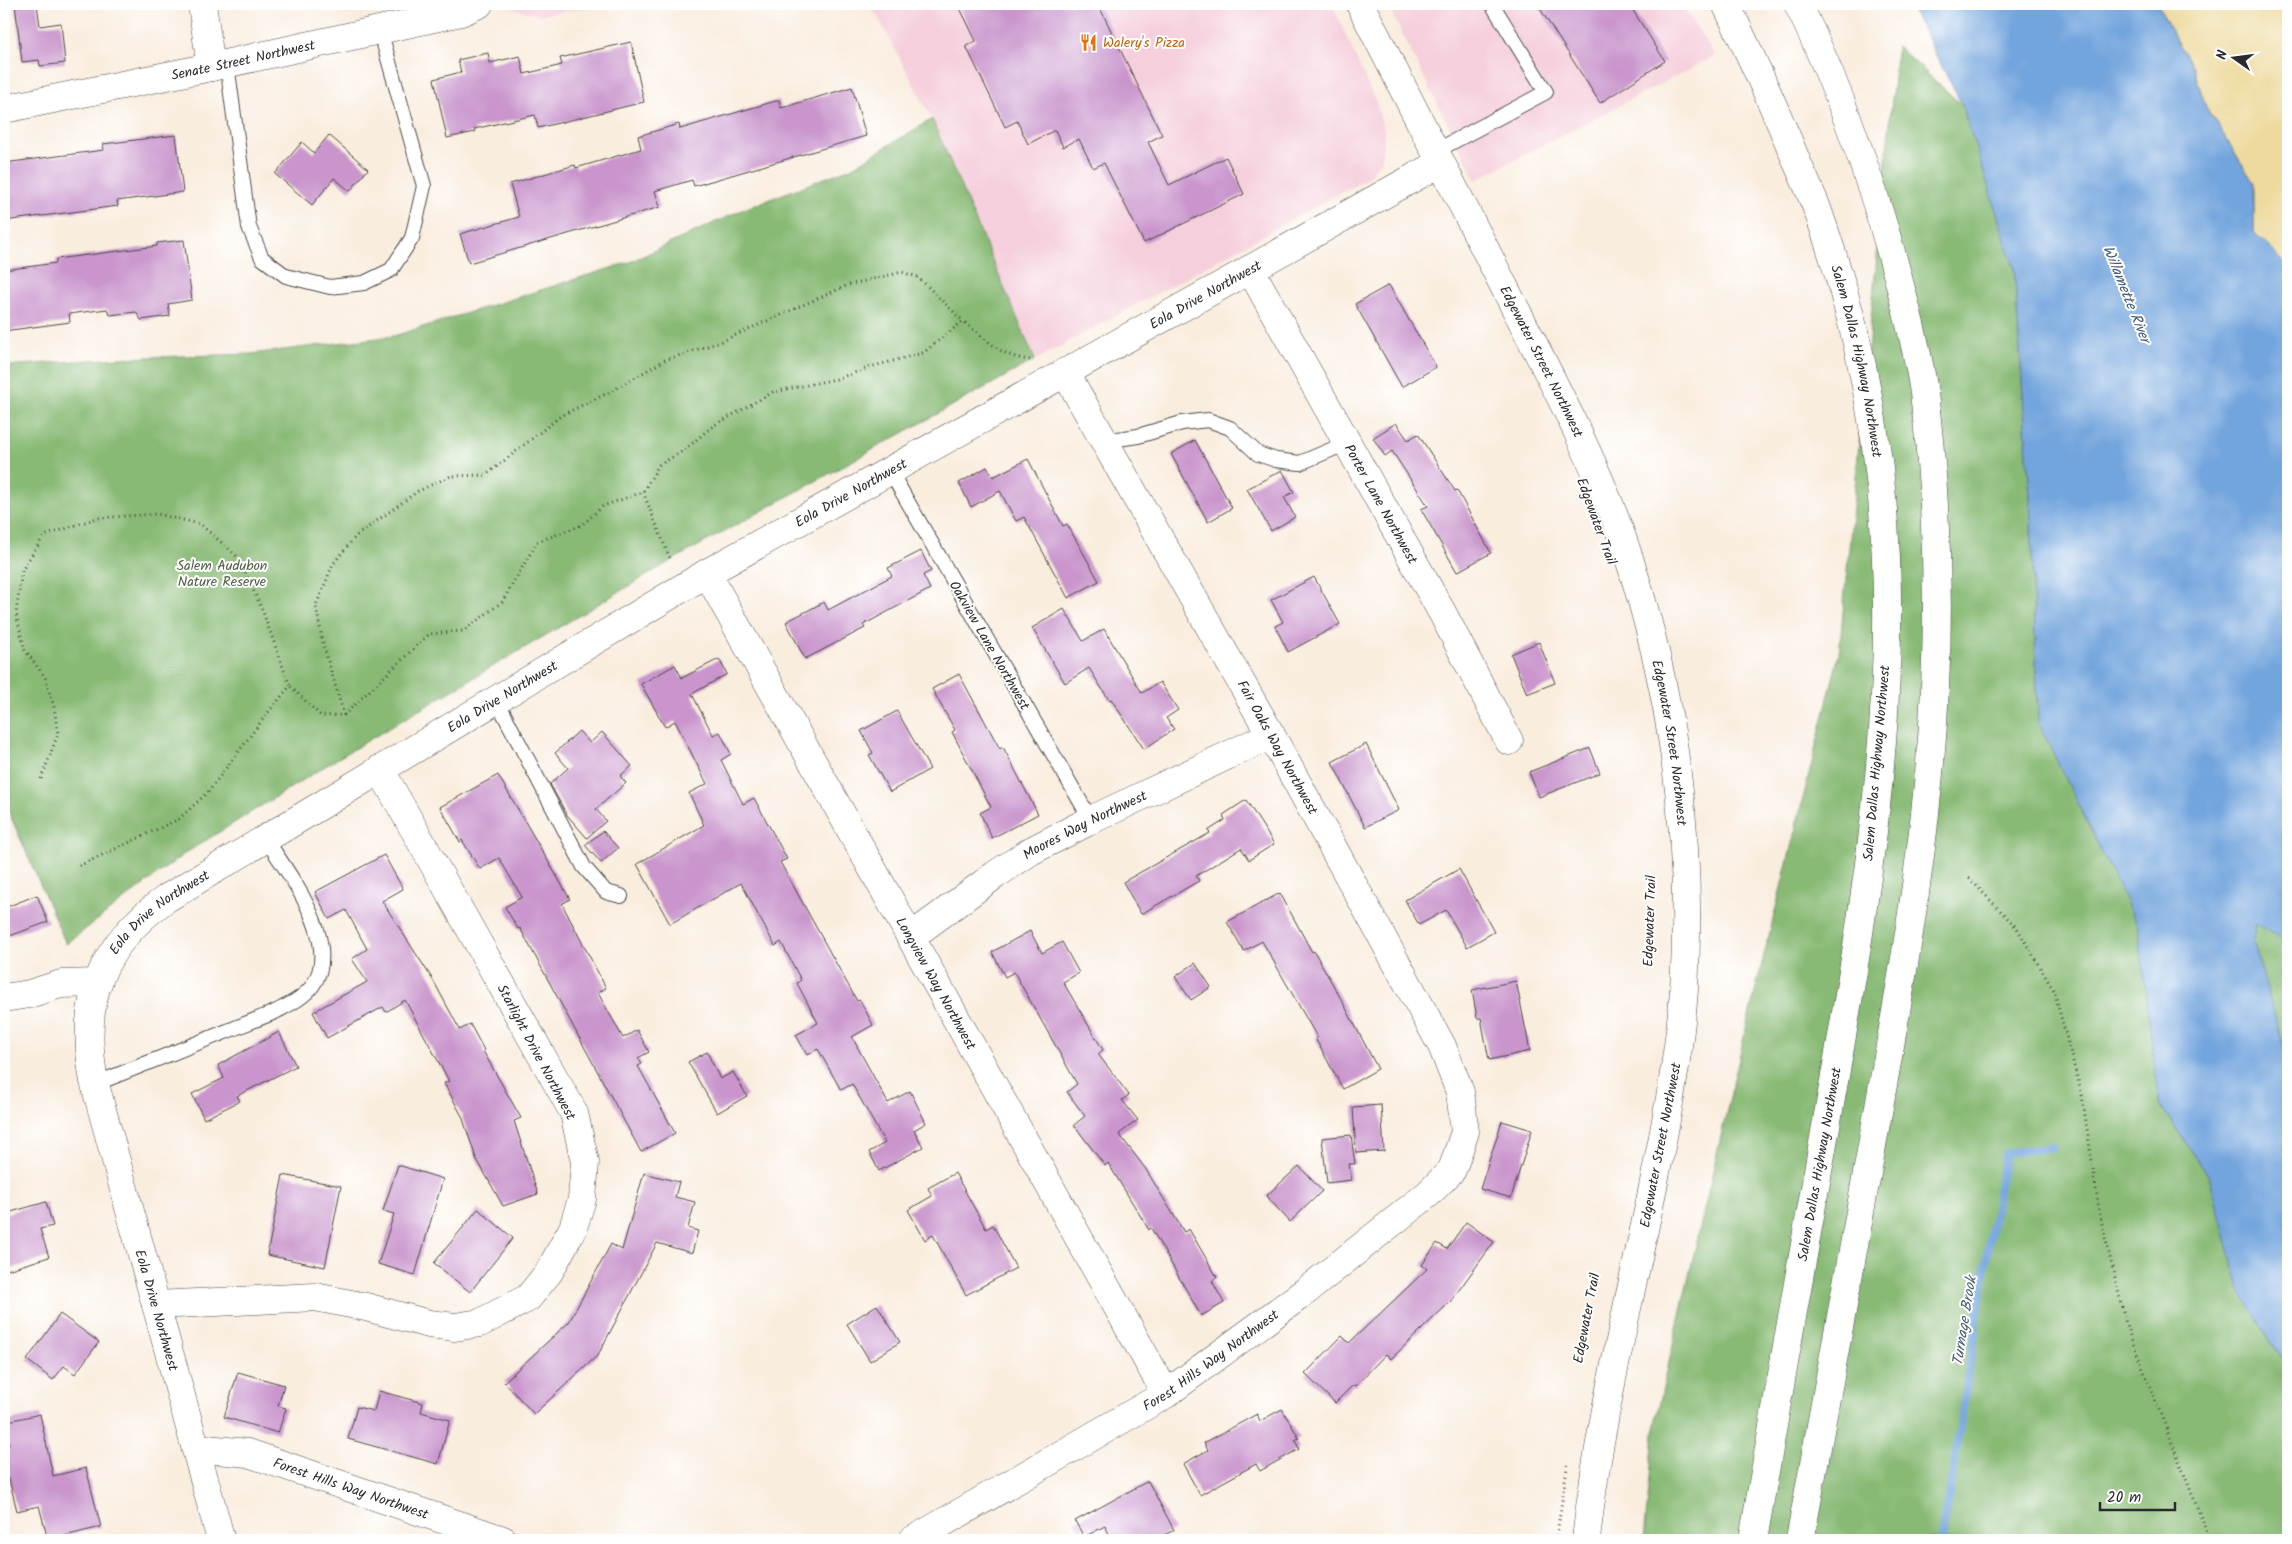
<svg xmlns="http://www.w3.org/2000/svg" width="2292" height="1544" font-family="Kalam,sans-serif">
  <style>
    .built { fill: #f5cfdb }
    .forest { fill: #88ba74; stroke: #5a7250 }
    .sand { fill: #eeda9e; stroke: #8c8264 }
    .water { fill: #72a4dd; stroke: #4e6884 }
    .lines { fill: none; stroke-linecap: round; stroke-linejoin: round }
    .stream { stroke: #72a4dd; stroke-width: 8 }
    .building { fill: #c995cc }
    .service-casing { stroke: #4a4846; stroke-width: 16 }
    .minor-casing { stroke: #4a4846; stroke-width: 29 }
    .secondary-casing { stroke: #4a4846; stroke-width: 29 }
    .trunk-casing { stroke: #4a4846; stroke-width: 29 }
    .path { stroke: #4a4846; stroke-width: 3; stroke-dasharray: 1 4; stroke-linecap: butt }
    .service { stroke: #fff; stroke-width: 14 }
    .minor { stroke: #fff; stroke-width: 28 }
    .secondary { stroke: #fff; stroke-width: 28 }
    .trunk { stroke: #fff; stroke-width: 28 }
    .labels { text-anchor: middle; stroke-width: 4; stroke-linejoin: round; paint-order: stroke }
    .food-label { font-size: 14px; fill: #c56008; stroke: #fff; text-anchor: start }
    .street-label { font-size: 14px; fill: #2b2b2b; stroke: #fff }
    .park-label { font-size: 14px; fill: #516047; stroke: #fff }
    .water-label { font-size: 15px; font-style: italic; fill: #475b72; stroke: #fff }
  </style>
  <rect width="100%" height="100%" fill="#fff"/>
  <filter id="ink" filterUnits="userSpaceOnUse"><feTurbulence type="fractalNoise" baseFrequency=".02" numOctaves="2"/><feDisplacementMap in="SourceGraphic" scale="10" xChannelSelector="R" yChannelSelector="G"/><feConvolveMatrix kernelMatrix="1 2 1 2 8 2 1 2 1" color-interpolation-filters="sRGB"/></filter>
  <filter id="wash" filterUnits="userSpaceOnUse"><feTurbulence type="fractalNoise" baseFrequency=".0096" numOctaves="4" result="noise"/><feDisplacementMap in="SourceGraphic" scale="20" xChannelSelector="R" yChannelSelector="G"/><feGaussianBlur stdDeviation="1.12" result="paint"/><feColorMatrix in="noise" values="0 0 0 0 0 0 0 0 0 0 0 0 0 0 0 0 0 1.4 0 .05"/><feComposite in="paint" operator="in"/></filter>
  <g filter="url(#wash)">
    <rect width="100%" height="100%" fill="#f9edde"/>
    <path class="built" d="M 509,4 L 613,4 L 538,15 L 513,8 Z
      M 868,4 L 1332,4 L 1377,105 L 1384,131 L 1382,159 L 1368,178 L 1035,360 L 932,119 L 878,17 Z
      M 1387,4 L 1682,4 L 1715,56 L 1476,180 Z"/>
    <path class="forest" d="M 1897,46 L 1962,105 L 2014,267 L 2030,496 L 2038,722 L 2138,926 L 2159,1104 L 2210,1178 L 2239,1289 L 2281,1358 L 2288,1358 L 2288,1540 L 1644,1540 L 1655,1423 L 1745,1032 L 1839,654 Z
      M 932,119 L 1035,360 L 671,561 L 335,760 L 184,854 L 66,944 L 4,801 L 4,366 L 120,358 L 251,354 L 394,336 L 630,262 L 744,209 L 851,168 Z
      M 2254,923 L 2288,942 L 2288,1061 L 2253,942 Z"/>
    <path class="sand" d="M 2158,4 L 2288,4 L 2288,266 L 2254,232 L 2254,183 L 2206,107 L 2193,67 L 2169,27 Z"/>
    <path class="water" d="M 1909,4 L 2158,4 L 2169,27 L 2193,67 L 2206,107 L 2254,183 L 2254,232 L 2288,266 L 2288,942 L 2255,924 L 2253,942 L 2288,1061 L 2288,1358 L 2281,1358 L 2239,1289 L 2210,1178 L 2159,1104 L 2138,926 L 2038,722 L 2030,496 L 2014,267 L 1962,105 Z"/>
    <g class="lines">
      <path class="stream" d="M 1942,1540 L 1985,1267 L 2005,1153 L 2053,1147"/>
    </g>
    <g id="blocks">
      <path class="building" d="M 15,4 L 37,4 L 40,26 L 61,23 L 65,63 L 40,66 L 39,60 L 22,62 Z
        M 958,4 L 1098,4 L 1162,135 L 1148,142 L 1169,185 L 1226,157 L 1244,194 L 1144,243 L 1104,163 L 1093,168 L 1079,139 L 1063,147 L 1055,130 L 1028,144 L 1017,121 L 1005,127 L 966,46 L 976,41 Z
        M 1537,4 L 1629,4 L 1665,61 L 1600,103 Z
        M 631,42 L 644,102 L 538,128 L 535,115 L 474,129 L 475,132 L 447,138 L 434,79 L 461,72 L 458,60 L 488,53 L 490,63 L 520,56 L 524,74 L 562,65 L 560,58 Z
        M 852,87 L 866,136 L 694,186 L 692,180 L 655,191 L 660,207 L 469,263 L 460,234 L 519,217 L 510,184 L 575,165 L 576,168 L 641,149 L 638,136 L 679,124 L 680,129 L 779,100 L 781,108 Z
        M 176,135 L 183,192 L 117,201 L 118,206 L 4,221 L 4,163 L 104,150 L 103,144 Z
        M 329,135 L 368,169 L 350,191 L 334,178 L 312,205 L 275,174 L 302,142 L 314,153 Z
        M 184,240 L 192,300 L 168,304 L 170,316 L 141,320 L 136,312 L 110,315 L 107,309 L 69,314 L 70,322 L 4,331 L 4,270 L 56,263 L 56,259 L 157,246 L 157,243 Z
        M 1389,285 L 1436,367 L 1402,387 L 1355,304 Z
        M 1396,423 L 1408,440 L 1418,434 L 1455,491 L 1457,490 L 1491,553 L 1457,572 L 1421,509 L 1428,506 L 1392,451 L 1385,456 L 1373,438 Z
        M 1195,440 L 1232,508 L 1208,522 L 1171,454 Z
        M 1028,459 L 1063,526 L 1067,524 L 1099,581 L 1068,598 L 1024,517 L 1016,521 L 1000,491 L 971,507 L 959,483 L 987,467 L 993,477 Z
        M 1282,470 L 1294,492 L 1284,497 L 1295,517 L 1271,531 L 1247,489 Z
        M 921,551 L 931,571 L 923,575 L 930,589 L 863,625 L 865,628 L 805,659 L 786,622 L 824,602 L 828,610 L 892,576 L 888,568 Z
        M 1314,577 L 1340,624 L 1288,652 L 1275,626 L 1283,622 L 1271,600 Z
        M 1064,609 L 1083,641 L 1104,629 L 1142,693 L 1160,682 L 1178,710 L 1166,718 L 1174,729 L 1144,749 L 1111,699 L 1109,700 L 1089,668 L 1065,683 L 1032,628 Z
        M 1539,642 L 1555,683 L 1527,694 L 1511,654 Z
        M 719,659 L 727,674 L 692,694 L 713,735 L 720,732 L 731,754 L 721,760 L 743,804 L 754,798 L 787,859 L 780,862 L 857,1001 L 860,1000 L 873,1025 L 852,1037 L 888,1103 L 910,1091 L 926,1123 L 914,1130 L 923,1147 L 879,1171 L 869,1152 L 885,1143 L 852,1084 L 841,1090 L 818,1049 L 807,1055 L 796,1035 L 818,1023 L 797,983 L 801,980 L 781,942 L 775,946 L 741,883 L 670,924 L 637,864 L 704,825 L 689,793 L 707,784 L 675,721 L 665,727 L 641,684 L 675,665 L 682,678 Z
        M 959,674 L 1000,749 L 1003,747 L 1038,814 L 992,838 L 980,813 L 991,807 L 952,732 L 955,730 L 932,689 Z
        M 897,711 L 930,769 L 890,792 L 869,755 L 873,753 L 861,731 Z
        M 579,731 L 590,743 L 602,732 L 632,766 L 620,776 L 626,783 L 596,809 L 606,821 L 587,838 L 567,815 L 550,784 L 568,768 L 555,753 Z
        M 1366,744 L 1399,810 L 1365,827 L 1332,762 Z
        M 1590,748 L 1600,773 L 1539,797 L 1529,772 Z
        M 498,775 L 570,899 L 562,904 L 606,988 L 598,993 L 623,1038 L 637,1030 L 649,1052 L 638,1058 L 642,1064 L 638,1066 L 675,1133 L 641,1152 L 520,928 L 518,929 L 505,907 L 522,897 L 499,858 L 480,869 L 462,840 L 460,842 L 440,807 Z
        M 1246,800 L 1274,844 L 1249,860 L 1241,848 L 1196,876 L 1199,881 L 1141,914 L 1123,882 L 1210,833 L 1208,831 L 1225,820 L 1223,815 Z
        M 603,831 L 618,848 L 601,863 L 585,845 Z
        M 384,855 L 403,889 L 382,901 L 433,980 L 460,1030 L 470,1024 L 484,1050 L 483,1051 L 521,1118 L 514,1121 L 538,1194 L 503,1206 L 476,1158 L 462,1116 L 444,1083 L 449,1081 L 405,1000 L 386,1012 L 383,1007 L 327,1038 L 313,1012 L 367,982 L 352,959 L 367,949 L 346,910 L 329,919 L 315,892 Z
        M 1459,869 L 1494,932 L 1467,947 L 1446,910 L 1419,925 L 1405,900 Z
        M 1280,893 L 1312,952 L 1314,951 L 1341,999 L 1378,1069 L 1343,1089 L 1315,1038 L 1317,1037 L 1262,941 L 1244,951 L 1227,922 Z
        M 37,895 L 48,922 L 4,938 L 4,908 Z
        M 1030,931 L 1042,953 L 1062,942 L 1079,973 L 1063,982 L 1103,1050 L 1098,1054 L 1129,1095 L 1122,1100 L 1138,1120 L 1119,1134 L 1145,1168 L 1184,1232 L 1189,1229 L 1217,1277 L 1212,1281 L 1224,1303 L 1201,1316 L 1151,1228 L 1149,1230 L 1108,1163 L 1105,1166 L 1074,1125 L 1085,1116 L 1067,1092 L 1077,1084 L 1014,972 L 1005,977 L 992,952 Z
        M 1195,963 L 1211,987 L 1191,1000 L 1175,977 Z
        M 1516,981 L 1530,1051 L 1489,1060 L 1481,1018 L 1477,1018 L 1472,990 Z
        M 279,1032 L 296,1066 L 237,1096 L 240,1101 L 204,1119 L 192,1094 L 224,1078 L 218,1065 Z
        M 707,1052 L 720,1079 L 733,1072 L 747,1096 L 717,1113 L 688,1062 Z
        M 1381,1105 L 1384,1151 L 1356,1153 L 1353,1107 Z
        M 1502,1121 L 1532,1130 L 1511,1198 L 1480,1189 Z
        M 1351,1135 L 1355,1164 L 1349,1164 L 1351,1180 L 1327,1183 L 1322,1138 Z
        M 398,1165 L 443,1179 L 415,1275 L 378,1264 L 394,1214 L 383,1211 Z
        M 1299,1166 L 1322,1191 L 1290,1222 L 1266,1196 Z
        M 644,1173 L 679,1182 L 675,1197 L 695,1202 L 688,1228 L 698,1231 L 692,1253 L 657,1243 L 598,1355 L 534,1414 L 504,1382 L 569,1322 L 611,1244 L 622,1250 Z
        M 955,1173 L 986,1229 L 993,1225 L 1016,1268 L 966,1295 L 933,1235 L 925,1240 L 908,1210 L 932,1196 L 928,1188 Z
        M 283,1175 L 341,1186 L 325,1267 L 267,1255 Z
        M 46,1202 L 53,1226 L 40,1229 L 49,1257 L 4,1271 L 4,1214 Z
        M 478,1209 L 513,1238 L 470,1292 L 434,1263 Z
        M 1466,1222 L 1494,1242 L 1451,1301 L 1391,1359 L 1386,1354 L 1355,1386 L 1353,1385 L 1335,1403 L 1305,1374 L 1342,1336 L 1349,1343 L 1427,1269 L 1422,1265 L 1437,1243 L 1447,1249 Z
        M 877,1305 L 900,1342 L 870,1361 L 847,1324 Z
        M 60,1314 L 99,1342 L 75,1374 L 64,1366 L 53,1380 L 27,1360 Z
        M 238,1372 L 284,1385 L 278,1406 L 286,1408 L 278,1433 L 224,1417 Z
        M 379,1391 L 423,1403 L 421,1412 L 450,1420 L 438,1464 L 348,1439 L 357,1407 L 374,1411 Z
        M 1282,1409 L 1299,1438 L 1295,1440 L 1299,1449 L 1260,1471 L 1256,1464 L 1200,1495 L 1183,1464 L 1208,1450 L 1204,1443 L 1257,1414 L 1260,1421 Z
        M 40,1414 L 53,1476 L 86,1468 L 101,1527 L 48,1540 L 39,1506 L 17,1511 L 9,1479 L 4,1480 L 4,1446 L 9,1445 L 4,1422 Z
        M 1148,1481 L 1174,1530 L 1155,1540 L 1112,1540 L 1105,1526 L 1084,1537 L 1075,1521 Z"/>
    </g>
  </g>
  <g filter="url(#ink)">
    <use href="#blocks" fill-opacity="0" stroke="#4a4846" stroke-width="1"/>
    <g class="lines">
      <defs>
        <path id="service" d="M 227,64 L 249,227 L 262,258 L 286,276 L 330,287 L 364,283 L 391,270 L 412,238 L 424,186 L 380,30
          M 1434,152 L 1546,92 L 1492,4
          M 1104,441 L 1138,436 L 1182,423 L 1208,420 L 1230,428 L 1258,454 L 1276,460 L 1300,463 L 1347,443
          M 890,471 L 1091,820
          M 496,699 L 584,867 L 606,892 L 621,896
          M 95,1084 L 275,1012 C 288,1005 304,998 313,985 C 342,942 289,875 266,839"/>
        <g id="minor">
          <path d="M 202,4 L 211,67"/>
          <path id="s1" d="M 4,109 L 211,67 L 461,12 L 479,4"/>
          <path id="s2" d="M 1250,269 L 1444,616 L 1509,741"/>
          <path id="s3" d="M 707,573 L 1166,1394"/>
          <path id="s4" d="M 912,936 L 995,875 L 1031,851 L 1091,820 L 1271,735"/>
          <path d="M 4,998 L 29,994 L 61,984 L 98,983"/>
          <path d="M 156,1305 L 315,1297 L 366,1307 L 429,1324 L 455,1327 L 480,1323 L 528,1298 L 549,1272 L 573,1228 L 582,1199 L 585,1162 L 574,1113 L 380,769"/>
          <path id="s5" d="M 196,1448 L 248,1453 L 503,1540"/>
          <path id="s6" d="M 913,1540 L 1166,1394 L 1306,1291 L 1428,1194 L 1452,1170 L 1465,1132 L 1460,1092 L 1442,1046 L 1271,735 L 1065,372"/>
        </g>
        <g id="secondary">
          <path id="s7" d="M 1360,4 C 1410,103 1460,202 1511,300 C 1554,384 1600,469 1629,558 C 1674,698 1693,843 1684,990 C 1679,1054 1667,1118 1654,1182 C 1630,1301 1599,1419 1586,1540"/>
          <path id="s8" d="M 221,1540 L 94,1081 C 79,1001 100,945 167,898 L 707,573 L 1440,163"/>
        </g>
        <g id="trunk">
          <path id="s9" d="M 1726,4 C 1750,54 1773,104 1794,155 C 1802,175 1812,194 1819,214 C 1842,280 1861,350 1872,420 C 1910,647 1870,880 1830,1104 C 1804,1249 1778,1395 1753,1540"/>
          <path d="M 1798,4 C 1841,92 1875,190 1900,285 C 1909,320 1919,356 1924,393 C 1940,525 1941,661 1927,794 C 1916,906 1895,1018 1875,1129 C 1850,1266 1826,1403 1800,1540"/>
        </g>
      </defs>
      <use href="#service" class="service-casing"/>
      <use href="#minor" class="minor-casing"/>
      <use href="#secondary" class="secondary-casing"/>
      <use href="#trunk" class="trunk-casing"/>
      <path class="path" d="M 643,492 L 671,561
        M 344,715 L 323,644 L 316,606 L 333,564 L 356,536 L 418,491 L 451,476 L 486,475 L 562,415 L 610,392 L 665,360 L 720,342 L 848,285 L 902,272 L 918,277 L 963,321
        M 41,779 L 58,734 L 54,707 L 45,677 L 25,650 L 16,614 L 22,570 L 44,536 L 97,518 L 157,514 L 200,524 L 238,557 L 261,607 L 290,686
        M 79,866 L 179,819 L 209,791 L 266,715 L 290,686 L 321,716 L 344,715 L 429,634 L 463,631 L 502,602 L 537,542 L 582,525 L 603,506 L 643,492 L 659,465 L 683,451 L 713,426 L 773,392 L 836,379 L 874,366 L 923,353 L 963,321 C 986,339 1003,359 1033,360
        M 1969,878 L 2017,928 L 2054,991 L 2082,1095 L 2100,1216 L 2127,1328 L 2210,1540
        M 1556,1540 L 1568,1461"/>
      <use href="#service" class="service"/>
      <use href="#minor" class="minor"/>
      <use href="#secondary" class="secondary"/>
      <use href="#trunk" class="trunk"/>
    </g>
  </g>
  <defs>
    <symbol id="restaurant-bare" viewBox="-9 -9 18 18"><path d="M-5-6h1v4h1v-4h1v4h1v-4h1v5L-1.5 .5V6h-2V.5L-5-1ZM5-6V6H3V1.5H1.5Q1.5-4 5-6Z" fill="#e8710a" stroke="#fff" stroke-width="2.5" paint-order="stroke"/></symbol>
  </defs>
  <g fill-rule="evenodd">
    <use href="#restaurant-bare" x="1076" y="30" width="25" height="25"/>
  </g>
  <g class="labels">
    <g class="food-label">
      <text x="1103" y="47">Walery's Pizza</text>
    </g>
    <g class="street-label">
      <text dy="5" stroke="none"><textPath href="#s1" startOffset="244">Senate Street Northwest</textPath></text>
      <text dy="5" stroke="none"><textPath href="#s8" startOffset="1888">Eola Drive Northwest</textPath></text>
      <text dy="5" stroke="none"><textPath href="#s9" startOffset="382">Salem Dallas Highway Northwest</textPath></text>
      <text dy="5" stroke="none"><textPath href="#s7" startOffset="401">Edgewater Street Northwest</textPath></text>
      <text dy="5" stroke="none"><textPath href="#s8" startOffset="1482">Eola Drive Northwest</textPath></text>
      <text dy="5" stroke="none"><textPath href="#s2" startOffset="269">Porter Lane Northwest</textPath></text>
      <text transform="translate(1597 521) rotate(70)" y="5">Edgewater Trail</text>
      <text transform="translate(990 645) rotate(60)" y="5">Oakview Lane Northwest</text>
      <text dy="5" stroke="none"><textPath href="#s8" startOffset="1078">Eola Drive Northwest</textPath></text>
      <text dy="5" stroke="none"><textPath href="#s7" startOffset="806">Edgewater Street Northwest</textPath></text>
      <text transform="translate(1278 747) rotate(61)" y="5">Fair Oaks Way Northwest</text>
      <text transform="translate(1876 763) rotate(-85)" y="5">Salem Dallas Highway Northwest</text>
      <text dy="5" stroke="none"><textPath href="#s4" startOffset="206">Moores Way Northwest</textPath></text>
      <text dy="5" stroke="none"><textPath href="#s8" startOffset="672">Eola Drive Northwest</textPath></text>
      <text transform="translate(1649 921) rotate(-88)" y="5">Edgewater Trail</text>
      <text dy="5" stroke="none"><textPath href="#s3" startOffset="470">Longview Way Northwest</textPath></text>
      <text transform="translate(537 1052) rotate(62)" y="5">Starlight Drive Northwest</text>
      <text transform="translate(1660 1145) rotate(-79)" y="5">Edgewater Street Northwest</text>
      <text transform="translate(1819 1164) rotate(-80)" y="5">Salem Dallas Highway Northwest</text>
      <text transform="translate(157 1310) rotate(74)" y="5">Eola Drive Northwest</text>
      <text transform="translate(1586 1318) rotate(-79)" y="5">Edgewater Trail</text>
      <text dy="5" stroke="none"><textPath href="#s6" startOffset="348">Forest Hills Way Northwest</textPath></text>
      <text dy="5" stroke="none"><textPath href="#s5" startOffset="161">Forest Hills Way Northwest</textPath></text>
    </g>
    <g class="park-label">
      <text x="222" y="570">Salem Audubon<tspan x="222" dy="16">Nature Reserve</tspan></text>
    </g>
    <g class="water-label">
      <text transform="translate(2127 294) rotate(68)" y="5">Willamette River</text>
      <text transform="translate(1964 1321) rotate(-81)" y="5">Turnage Brook</text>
    </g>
  </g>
  <rect width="2292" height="1544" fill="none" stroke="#fff" stroke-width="20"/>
  <g transform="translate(2234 58) rotate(284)" stroke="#ffffff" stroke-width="4" paint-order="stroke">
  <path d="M0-4L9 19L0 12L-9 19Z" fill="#2b2b2b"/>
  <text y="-8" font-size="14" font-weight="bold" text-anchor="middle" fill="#2b2b2b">N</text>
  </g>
  <path d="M2100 1502v8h75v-8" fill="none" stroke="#2b2b2b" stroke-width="2.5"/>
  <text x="2107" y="1502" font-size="15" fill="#2b2b2b" stroke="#ffffff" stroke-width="4" paint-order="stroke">20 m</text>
</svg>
